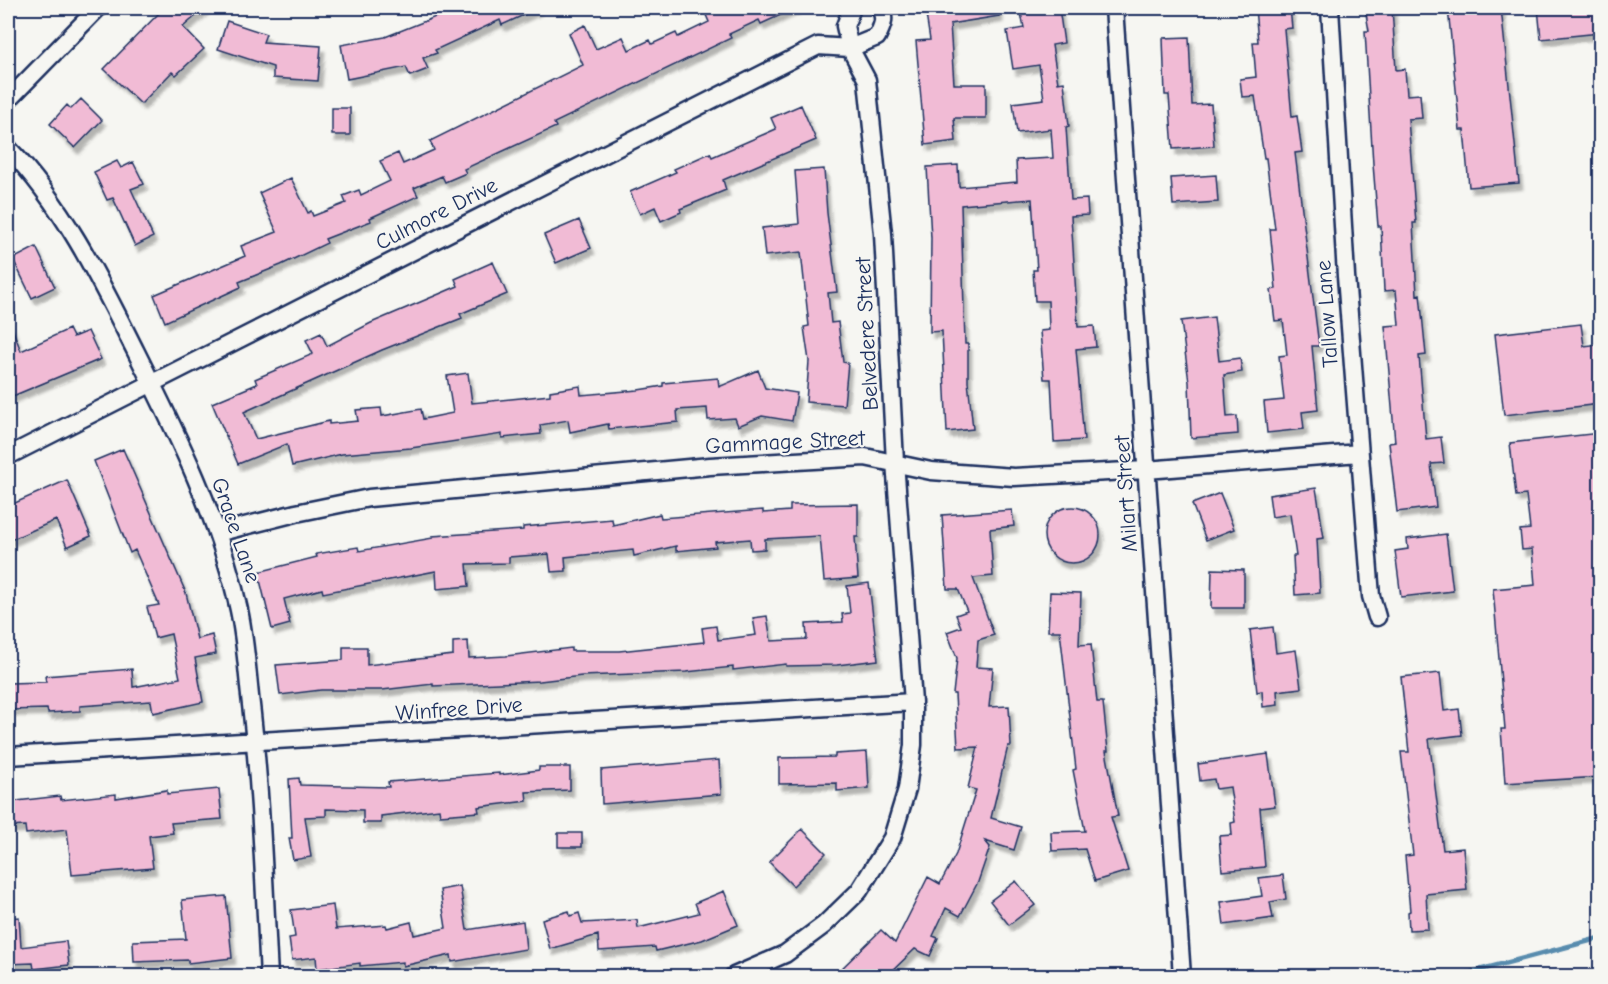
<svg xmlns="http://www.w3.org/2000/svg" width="1608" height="984" font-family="'Comic Neue',sans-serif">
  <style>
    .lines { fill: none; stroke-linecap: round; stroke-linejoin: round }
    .stream { stroke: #598cae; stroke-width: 5 }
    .building { fill: #f1bbd5; stroke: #1b2f5e; stroke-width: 1.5; filter: url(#shadow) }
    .minor-casing { stroke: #1b2f5e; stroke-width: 21 }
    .minor { stroke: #f6f6f2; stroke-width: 16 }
    .labels { text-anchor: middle; stroke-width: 4.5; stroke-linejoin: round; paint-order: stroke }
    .street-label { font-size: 22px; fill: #1b2f5e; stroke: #f6f6f2 }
  </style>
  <defs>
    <filter id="shadow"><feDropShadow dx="3.5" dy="6" stdDeviation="1.5" flood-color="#0004"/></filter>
  </defs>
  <rect width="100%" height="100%" fill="#f6f6f2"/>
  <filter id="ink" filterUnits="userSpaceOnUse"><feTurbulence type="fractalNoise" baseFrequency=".0167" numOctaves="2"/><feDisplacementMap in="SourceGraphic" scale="12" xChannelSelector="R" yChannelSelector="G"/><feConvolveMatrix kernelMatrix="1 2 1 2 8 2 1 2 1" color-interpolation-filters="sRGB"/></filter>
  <g filter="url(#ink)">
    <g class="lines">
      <path class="stream" d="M 1457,976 L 1600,938"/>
    </g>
    <path class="building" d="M 164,8 L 205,8 L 183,27 L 204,49 L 176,75 L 172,72 L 141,104 L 104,69 Z
      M 458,8 L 539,8 L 502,25 L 500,20 L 435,50 L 437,53 L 423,58 L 428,69 L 410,76 L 406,67 L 347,79 L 341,45 L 385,37 Z
      M 721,8 L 796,8 L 761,24 L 759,20 L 729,34 L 731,38 L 554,123 L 556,127 L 464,169 L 466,173 L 445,182 L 442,176 L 414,188 L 418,196 L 370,218 L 371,221 L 325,239 L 327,243 L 281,265 L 239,282 L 241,287 L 165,322 L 154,295 L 245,256 L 241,246 L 277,232 L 259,193 L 291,178 L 308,213 L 311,211 L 313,216 L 346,203 L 343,196 L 359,190 L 361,195 L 390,181 L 380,161 L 398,153 L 403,164 L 434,150 L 430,141 L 583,65 L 569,33 L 585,25 L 596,49 L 623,37 L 629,50 L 650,40 L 652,44 L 676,33 L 678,37 L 709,22 L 706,15 Z
      M 925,8 L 999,8 L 999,16 L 950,24 L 954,84 L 986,84 L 986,118 L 954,118 L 956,141 L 925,145 L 916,41 L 930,40 Z
      M 1020,8 L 1059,8 L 1064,43 L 1052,45 L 1058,83 L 1064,82 L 1069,126 L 1066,127 L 1071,200 L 1087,199 L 1088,215 L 1071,216 L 1078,327 L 1094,326 L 1096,347 L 1076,349 L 1084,440 L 1054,442 L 1051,379 L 1044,379 L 1040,331 L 1049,330 L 1048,301 L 1035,301 L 1033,270 L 1037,270 L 1032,199 L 961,205 L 965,344 L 968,344 L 968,381 L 973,429 L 947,432 L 942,331 L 930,332 L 931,238 L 927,167 L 958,165 L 959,187 L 1017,182 L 1016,160 L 1053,158 L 1051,129 L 1017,133 L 1013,103 L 1044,99 L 1039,65 L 1013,69 L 1007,31 L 1024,28 Z
      M 1255,8 L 1290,8 L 1292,28 L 1284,29 L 1292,117 L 1297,116 L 1302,152 L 1295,153 L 1319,346 L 1312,346 L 1318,410 L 1302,412 L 1304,429 L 1267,433 L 1264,402 L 1284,400 L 1279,356 L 1287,355 L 1283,320 L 1275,321 L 1271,290 L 1276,289 L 1270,229 L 1275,229 L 1266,158 L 1264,158 L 1255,96 L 1242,97 L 1240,79 L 1256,77 L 1253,42 L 1258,42 Z
      M 1365,8 L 1392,8 L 1396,70 L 1405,69 L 1407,95 L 1420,94 L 1422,118 L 1408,119 L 1416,223 L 1413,223 L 1417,295 L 1420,294 L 1426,355 L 1419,356 L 1426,439 L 1441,437 L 1444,463 L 1431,464 L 1436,507 L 1397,512 L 1389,443 L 1395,442 L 1385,326 L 1399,325 L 1396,290 L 1384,291 L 1381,226 L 1378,226 L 1373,164 L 1365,31 L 1369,31 Z
      M 1448,8 L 1501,8 L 1519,183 L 1469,187 L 1464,130 L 1460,130 Z
      M 1538,8 L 1600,8 L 1600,33 L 1541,39 Z
      M 227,21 L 266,34 L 263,42 L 321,46 L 318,81 L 273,78 L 273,67 L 218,49 Z
      M 1189,37 L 1192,105 L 1211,104 L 1214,146 L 1173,149 L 1169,95 L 1165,95 L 1163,38 Z
      M 81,99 L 102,120 L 75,148 L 50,124 L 67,105 L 71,109 Z
      M 801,105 L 816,140 L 723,180 L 726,190 L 680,209 L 681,212 L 661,221 L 655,207 L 640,214 L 630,192 L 676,172 L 674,169 L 710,153 L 712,157 L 776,129 L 771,118 Z
      M 332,108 L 350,108 L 350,135 L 332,135 Z
      M 117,161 L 121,168 L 133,162 L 144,184 L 131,189 L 153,237 L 135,246 L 113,198 L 107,200 L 94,172 Z
      M 824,169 L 827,213 L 837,292 L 828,293 L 831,323 L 838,322 L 843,362 L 848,363 L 844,405 L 806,402 L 809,361 L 804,327 L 809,326 L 801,252 L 765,256 L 762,228 L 799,224 L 795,171 Z
      M 1216,175 L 1218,202 L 1173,205 L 1171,178 Z
      M 579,220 L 591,248 L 556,263 L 544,235 Z
      M 36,247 L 55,287 L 32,298 L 13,259 Z
      M 493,262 L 507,294 L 460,314 L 462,318 L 382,350 L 244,412 L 256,439 L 329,421 L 329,424 L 358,421 L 356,410 L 381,408 L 382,416 L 421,409 L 423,419 L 453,413 L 447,376 L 468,373 L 472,403 L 550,395 L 550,391 L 580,386 L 581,395 L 638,390 L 663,386 L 663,383 L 718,378 L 719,387 L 758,370 L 765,388 L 797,393 L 792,421 L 762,416 L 738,426 L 735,418 L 708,420 L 707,408 L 677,410 L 678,422 L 609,429 L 608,424 L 570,432 L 568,420 L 540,425 L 541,434 L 502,438 L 502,434 L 411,448 L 342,454 L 292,466 L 287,444 L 238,464 L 212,403 L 257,384 L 255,379 L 313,354 L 306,340 L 321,333 L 327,346 L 371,323 L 458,286 L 455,279 Z
      M 1214,317 L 1219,361 L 1240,358 L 1242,372 L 1224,375 L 1227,417 L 1237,416 L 1238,434 L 1191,438 L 1189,382 L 1181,321 Z
      M 8,318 L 21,351 L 69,329 L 73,337 L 88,331 L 101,359 L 8,398 Z
      M 1581,324 L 1584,346 L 1600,344 L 1600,404 L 1504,415 L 1495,334 Z
      M 1600,433 L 1600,777 L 1505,783 L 1501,729 L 1505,729 L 1493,589 L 1535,585 L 1532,549 L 1522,550 L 1520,530 L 1530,529 L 1526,495 L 1516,496 L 1510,443 Z
      M 123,449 L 186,593 L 197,639 L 212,635 L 216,654 L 195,658 L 203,702 L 153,713 L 151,701 L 80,706 L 80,711 L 48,713 L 47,709 L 8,710 L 8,683 L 46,682 L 45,676 L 132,669 L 133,687 L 180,678 L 171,634 L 155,638 L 147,607 L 159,605 L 135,550 L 130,553 L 94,461 Z
      M 67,480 L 91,536 L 67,547 L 56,520 L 8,541 L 8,506 Z
      M 1316,488 L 1324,538 L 1317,539 L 1320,593 L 1295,595 L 1293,556 L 1296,556 L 1290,514 L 1272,517 L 1269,495 Z
      M 1220,493 L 1234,529 L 1206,540 L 1192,504 Z
      M 858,504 L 858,537 L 855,537 L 858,578 L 824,581 L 820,536 L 765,539 L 765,549 L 751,550 L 750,539 L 715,542 L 716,547 L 676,551 L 676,546 L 634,556 L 633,550 L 565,557 L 566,571 L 551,572 L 549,554 L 509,557 L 509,563 L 467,564 L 469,586 L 437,589 L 436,571 L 323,593 L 322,589 L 284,599 L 290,624 L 272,629 L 258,572 L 317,557 L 316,554 L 358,547 L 359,551 L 433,538 L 432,536 L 523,530 L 523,527 L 612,519 L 613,525 L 660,514 L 661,518 L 763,510 L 763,513 L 790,511 L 790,505 Z
      M1044 535a28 28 0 1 1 56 0a28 28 0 1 1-56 0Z
      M 1012,510 L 1014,526 L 990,529 L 993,576 L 973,578 L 994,635 L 978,640 L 976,667 L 993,668 L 989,707 L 1009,706 L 1011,746 L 1008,746 L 991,818 L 1021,827 L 1014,850 L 985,841 L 990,847 L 978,882 L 960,916 L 946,908 L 933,936 L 938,938 L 930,956 L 915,949 L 887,976 L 834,976 L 881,930 L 895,943 L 928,877 L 940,884 L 956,854 L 976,790 L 968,788 L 978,747 L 958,748 L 955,694 L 953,694 L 957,658 L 947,632 L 961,627 L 956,615 L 967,611 L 958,589 L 947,589 L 942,515 Z
      M 1446,534 L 1453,591 L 1401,597 L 1395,551 L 1408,549 L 1407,539 Z
      M 1212,569 L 1244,570 L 1244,608 L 1211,608 Z
      M 869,583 L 878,660 L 837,665 L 786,666 L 786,664 L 733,670 L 733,667 L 686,672 L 582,676 L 540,681 L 433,686 L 433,684 L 382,690 L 321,690 L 280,695 L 276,665 L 343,660 L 343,647 L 367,647 L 367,665 L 453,655 L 453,642 L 468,641 L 469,658 L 506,656 L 571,648 L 571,651 L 619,651 L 704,642 L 702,628 L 716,626 L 718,640 L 756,635 L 753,618 L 767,616 L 771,641 L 807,639 L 806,624 L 843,622 L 842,614 L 850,613 L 847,586 Z
      M 1050,592 L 1081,593 L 1079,645 L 1091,644 L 1097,702 L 1103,702 L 1108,751 L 1106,751 L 1118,816 L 1111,817 L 1128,871 L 1095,881 L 1085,849 L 1052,851 L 1051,832 L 1085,831 L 1073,770 L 1076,769 L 1060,631 L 1048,631 Z
      M 1273,627 L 1276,653 L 1296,650 L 1301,688 L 1277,691 L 1278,705 L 1263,707 L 1262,691 L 1257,692 L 1250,630 Z
      M 1440,673 L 1444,711 L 1459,709 L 1462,735 L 1429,739 L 1441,834 L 1443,850 L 1463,848 L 1467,890 L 1426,894 L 1428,929 L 1409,930 L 1408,912 L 1410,911 L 1405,856 L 1413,855 L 1401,752 L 1409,752 L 1401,677 Z
      M 867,752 L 869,788 L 837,791 L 837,783 L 779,784 L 779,758 L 835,757 L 835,754 Z
      M 1268,754 L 1275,806 L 1260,808 L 1265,867 L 1222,871 L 1219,836 L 1232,835 L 1231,823 L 1235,822 L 1230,787 L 1216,789 L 1214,779 L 1200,781 L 1198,764 Z
      M 719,760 L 721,794 L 602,804 L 601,770 Z
      M 539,767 L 570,767 L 570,790 L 526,792 L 527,801 L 478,807 L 479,812 L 440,815 L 439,809 L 381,816 L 381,823 L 363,823 L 363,810 L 326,809 L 326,816 L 305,817 L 311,857 L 293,860 L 289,838 L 292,838 L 289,779 L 299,778 L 300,785 L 389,787 L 388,782 L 499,773 L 499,775 L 539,770 Z
      M 219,789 L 222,819 L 171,823 L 173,833 L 149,836 L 153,868 L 72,875 L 67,829 L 26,834 L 25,826 L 8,827 L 8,802 L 60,796 L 61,800 L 116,794 L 116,798 L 167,790 L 167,794 Z
      M 802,829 L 826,853 L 793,886 L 769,862 Z
      M 558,833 L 582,833 L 582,847 L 558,847 Z
      M 1283,875 L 1286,899 L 1270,902 L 1273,918 L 1224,925 L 1221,902 L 1262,896 L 1259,878 Z
      M 1016,881 L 1035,905 L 1009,925 L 990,901 Z
      M 460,886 L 467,930 L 523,921 L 526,949 L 452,962 L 451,955 L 403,966 L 403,962 L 360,966 L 360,963 L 317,969 L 316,957 L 292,960 L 289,938 L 295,937 L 291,910 L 333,905 L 336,929 L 386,925 L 387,928 L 411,922 L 414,935 L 446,928 L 440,890 Z
      M 724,891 L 738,925 L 702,940 L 656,951 L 655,947 L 599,951 L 598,935 L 550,949 L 542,919 L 569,911 L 570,916 L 579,913 L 582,923 L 637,920 L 638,928 L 699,913 L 695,903 Z
      M 226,896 L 232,958 L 188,963 L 188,960 L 134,962 L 133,941 L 186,939 L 182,900 Z
      M 19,917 L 21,947 L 66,941 L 69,965 L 34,969 L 33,963 L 8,964 L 8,918 Z"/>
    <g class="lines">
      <defs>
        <path id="minor" d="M 1114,8 L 1182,976
          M 1330,8 L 1346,276 L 1371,596 L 1377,617
          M 8,100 L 98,8
          M 8,148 C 62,204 96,272 131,342 C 174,428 219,516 239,610 C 245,638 247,668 250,696 C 261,789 264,883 269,976
          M 8,456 L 818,46 L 850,48 L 877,37 C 882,27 887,17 879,8
          M 217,533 L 296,513 L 369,498 L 710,466 L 865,457 L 931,471 L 1014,477 L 1146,470 L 1359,453
          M 8,756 L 913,702
          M 734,976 L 785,954 L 824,925 L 859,891 L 892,838 L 907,789 L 913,745 L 913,702 L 895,462 L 883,234 L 867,80 L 850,48 L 845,26 L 852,8"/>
      </defs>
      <use href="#minor" class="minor-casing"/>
      <use href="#minor" class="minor"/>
    </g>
  </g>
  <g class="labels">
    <g class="street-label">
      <text transform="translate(436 213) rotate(-27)" y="8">Culmore Drive</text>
      <text transform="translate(1326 314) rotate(-94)" y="8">Tallow Lane</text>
      <text transform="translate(866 334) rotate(-93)" y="8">Belvedere Street</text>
      <text transform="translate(785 441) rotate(-3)" y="8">Gammage Street</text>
      <text transform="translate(1125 494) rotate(-94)" y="8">Milart Street</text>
      <text transform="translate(237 530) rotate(71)" y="8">Grace Lane</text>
      <text transform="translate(459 708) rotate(-4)" y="8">Winfree Drive</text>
    </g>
  </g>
  <rect width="1608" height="984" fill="none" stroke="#f6f6f2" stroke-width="30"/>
  <rect x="15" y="15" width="1578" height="954" fill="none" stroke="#1b2f5e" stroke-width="2" filter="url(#ink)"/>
</svg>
